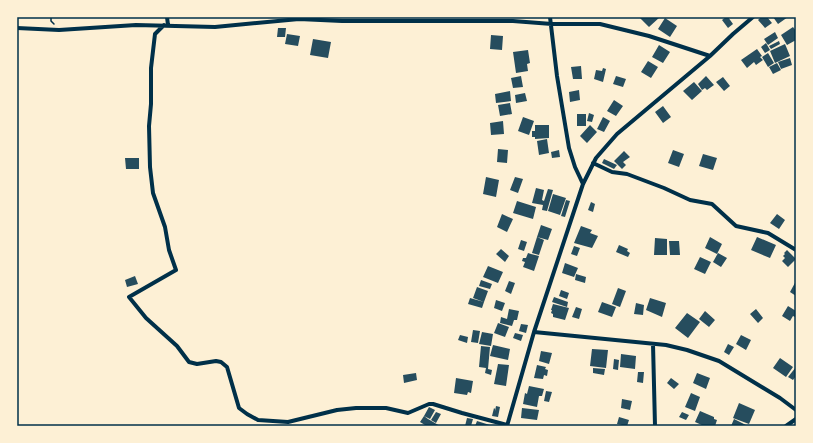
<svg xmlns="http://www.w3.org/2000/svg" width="813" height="443" font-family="'IBM Plex Serif',serif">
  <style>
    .building { fill: #264d5e }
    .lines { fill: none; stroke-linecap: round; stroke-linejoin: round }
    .path { stroke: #003049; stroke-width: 1.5 }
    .minor { stroke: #003049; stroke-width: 4 }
    .neatline { fill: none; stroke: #003049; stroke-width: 1.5 }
  </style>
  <rect width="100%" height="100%" fill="#fdf0d5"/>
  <path class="building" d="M 642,17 L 660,17 L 649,27 L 640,18 Z
    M 726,17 L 728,17 L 733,24 L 728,28 L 722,20 Z
    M 761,17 L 767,17 L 772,23 L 765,28 L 758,20 Z
    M 773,17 L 788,17 L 778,24 Z
    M 665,18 L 677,26 L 670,37 L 658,29 Z
    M 793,27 L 796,31 L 796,40 L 787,45 L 781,35 Z
    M 278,28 L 286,28 L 285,37 L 277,37 Z
    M 775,32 L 778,38 L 768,45 L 764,39 Z
    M 287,34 L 300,36 L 298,46 L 285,44 Z
    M 491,35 L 503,36 L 502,50 L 490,49 Z
    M 313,39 L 331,42 L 328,58 L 310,55 Z
    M 779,41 L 780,44 L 771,49 L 769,46 Z
    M 766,43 L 770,50 L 765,53 L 761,47 Z
    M 785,44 L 790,56 L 775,63 L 770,51 Z
    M 659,45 L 670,52 L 663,63 L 652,57 Z
    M 757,49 L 762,56 L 760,57 L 763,60 L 756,65 L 754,62 L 747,68 L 741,60 Z
    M 528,50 L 530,63 L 527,64 L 528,71 L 516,73 L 513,52 Z
    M 768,53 L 774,63 L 768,67 L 762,57 Z
    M 790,58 L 792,65 L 781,69 L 778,62 Z
    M 648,61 L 658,67 L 651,78 L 641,72 Z
    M 777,63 L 781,70 L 773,74 L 769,67 L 775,64 L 776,65 L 775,64 Z
    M 581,66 L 582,79 L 573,79 L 571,67 Z
    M 603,68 L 606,69 L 603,82 L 594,79 L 596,70 L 602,71 Z
    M 521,76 L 523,87 L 513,88 L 511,78 Z
    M 616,76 L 626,79 L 623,87 L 613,84 Z
    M 706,76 L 714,85 L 707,90 L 705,88 L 702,90 L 698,84 Z
    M 723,77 L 730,86 L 724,91 L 716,82 Z
    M 694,82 L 702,91 L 692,100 L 683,91 Z
    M 579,90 L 580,100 L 570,102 L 569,92 Z
    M 510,91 L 511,101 L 496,103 L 495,94 Z
    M 525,93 L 527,101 L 516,103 L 515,95 Z
    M 614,100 L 623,106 L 616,116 L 607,111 Z
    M 510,103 L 512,114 L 500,116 L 498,105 Z
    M 663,106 L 671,117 L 663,123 L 655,112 Z
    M 589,113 L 594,115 L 592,122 L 587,121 Z
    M 577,114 L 586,114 L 586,126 L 577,126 Z
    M 523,117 L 534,121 L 529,135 L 518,131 Z
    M 603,117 L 610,121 L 604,132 L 597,129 Z
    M 503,121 L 504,134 L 491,135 L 490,123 Z
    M 535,125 L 549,125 L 549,138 L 535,139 L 535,137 L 532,137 L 532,131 L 535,131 Z
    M 590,125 L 597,132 L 587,143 L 580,136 Z
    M 547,139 L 549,153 L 539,155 L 537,141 Z
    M 498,149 L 508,150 L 507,163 L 497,162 Z
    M 559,150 L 560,157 L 552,158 L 551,152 Z
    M 673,150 L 684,154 L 679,167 L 668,163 Z
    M 624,151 L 630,157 L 623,162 L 626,165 L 622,169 L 614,161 Z
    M 703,154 L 717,158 L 713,170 L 699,166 Z
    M 125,158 L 139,158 L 139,169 L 126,169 Z
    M 604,159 L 617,165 L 614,169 L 602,163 Z
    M 486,177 L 499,180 L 496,197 L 483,194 Z
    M 515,177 L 523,179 L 518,193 L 510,190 Z
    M 536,188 L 544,190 L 542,200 L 544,201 L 548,189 L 553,190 L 547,211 L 542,210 L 543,205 L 532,203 Z
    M 553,194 L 566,198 L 560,215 L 548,211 Z
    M 566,200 L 570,201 L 565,217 L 561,216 Z
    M 517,201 L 536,207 L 533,219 L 513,213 Z
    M 591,202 L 595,204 L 593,212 L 588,210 Z
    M 502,214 L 513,219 L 507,232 L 497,227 Z
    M 777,214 L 785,220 L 779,229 L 770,223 Z
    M 541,225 L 552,229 L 548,240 L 537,237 Z
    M 581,226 L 592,230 L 590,233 L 598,236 L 592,248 L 574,243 Z
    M 537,237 L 544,240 L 539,255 L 532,253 Z
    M 710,237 L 722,244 L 717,254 L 705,248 Z
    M 757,237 L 776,245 L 770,258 L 751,250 Z
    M 655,238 L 667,239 L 667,255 L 654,255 Z
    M 521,240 L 527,242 L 524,251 L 518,249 Z
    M 669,241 L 679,241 L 680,255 L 670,255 Z
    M 619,245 L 628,249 L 627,251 L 630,253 L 628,257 L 616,252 Z
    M 574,246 L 580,248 L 577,256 L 571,254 Z
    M 501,249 L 509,256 L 505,262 L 496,254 Z
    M 787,250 L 796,259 L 788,267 L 782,261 L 785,258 L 783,256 L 785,254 L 784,253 Z
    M 528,253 L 531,254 L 530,256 L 531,254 L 539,256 L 534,271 L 523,267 L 525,262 L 522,261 L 523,258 L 526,258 Z
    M 718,253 L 727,258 L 721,267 L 713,262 Z
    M 700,257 L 711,262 L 705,274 L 694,269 Z
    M 565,263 L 578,268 L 574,277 L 562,273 Z
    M 488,266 L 503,272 L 498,283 L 483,277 Z
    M 576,274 L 586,277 L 585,283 L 575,280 Z
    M 135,276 L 138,284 L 127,287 L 125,280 Z
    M 481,280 L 492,284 L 490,289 L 479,286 Z
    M 509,281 L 515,283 L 511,294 L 505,291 Z
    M 796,281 L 796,296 L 790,292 Z
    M 477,287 L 488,291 L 484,302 L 473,298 Z
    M 618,288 L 626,291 L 620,307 L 612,304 Z
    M 561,290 L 569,293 L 567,299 L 559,296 Z
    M 554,297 L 568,302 L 567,307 L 552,302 Z
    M 470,298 L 484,302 L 482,308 L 468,304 Z
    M 650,298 L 666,303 L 662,317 L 646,310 Z
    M 496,300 L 505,303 L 502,311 L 494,308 Z
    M 602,302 L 616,307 L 612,317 L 598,312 Z
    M 636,303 L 644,305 L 643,315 L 634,314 Z
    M 553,304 L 569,308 L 565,320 L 553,317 L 553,314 L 551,313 L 552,310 L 551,310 Z
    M 788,306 L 796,311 L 796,316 L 795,317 L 793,316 L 790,321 L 782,316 Z
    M 576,307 L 582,309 L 579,319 L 572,317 Z
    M 509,309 L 519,311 L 517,320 L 514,320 L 512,326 L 500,323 L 501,317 L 507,319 Z
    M 756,309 L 763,318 L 758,323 L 750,314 Z
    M 705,311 L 715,320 L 709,327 L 699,319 Z
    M 687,313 L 700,322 L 688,338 L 675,328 Z
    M 498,323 L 509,327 L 505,337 L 494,333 Z
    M 521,324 L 528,325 L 526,333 L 519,331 Z
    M 473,330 L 480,331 L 478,343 L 471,342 Z
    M 482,332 L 493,334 L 491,346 L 479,344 Z
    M 515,333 L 523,335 L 521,341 L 513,338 Z
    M 460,335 L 468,337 L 467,343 L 458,340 Z
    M 741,335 L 751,340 L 746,350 L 736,344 Z
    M 728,344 L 734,347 L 729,355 L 724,352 Z
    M 493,345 L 510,349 L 508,360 L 490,356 Z
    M 481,346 L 490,347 L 488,369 L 492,370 L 491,375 L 485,373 L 486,368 L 479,367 Z
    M 592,349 L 608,350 L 606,368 L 590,366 Z
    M 541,351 L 552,353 L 549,364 L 539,361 Z
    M 621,354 L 636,356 L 635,369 L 620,367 Z
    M 780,358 L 793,367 L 786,377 L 773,368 Z
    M 614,359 L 619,360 L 618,370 L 613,369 Z
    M 498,364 L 509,365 L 506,386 L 494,384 Z
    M 537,365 L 546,367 L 545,369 L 548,370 L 547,376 L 544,375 L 543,379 L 534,378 Z
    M 796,367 L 796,376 L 793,380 L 788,377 Z
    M 593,368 L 605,369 L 604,375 L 593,373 Z
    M 638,372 L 644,372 L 643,383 L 637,382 Z
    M 416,373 L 417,380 L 404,383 L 403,375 Z
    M 697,373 L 710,378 L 706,389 L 693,383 Z
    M 456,378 L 473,381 L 471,393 L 468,392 L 467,395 L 454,393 Z
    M 671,378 L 679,384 L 674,389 L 667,383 Z
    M 529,386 L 544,389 L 542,396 L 539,396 L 537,407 L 523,404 L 525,393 L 527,394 Z
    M 546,391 L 552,392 L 549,402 L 544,401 Z
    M 691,393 L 700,397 L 695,411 L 685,407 Z
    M 622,399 L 632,401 L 630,410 L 621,408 Z
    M 739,403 L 755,410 L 749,424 L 733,418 Z
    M 496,406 L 500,407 L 498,417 L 492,416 L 494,408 L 495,409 L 495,411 Z
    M 429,407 L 435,410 L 430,419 L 424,416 Z
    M 522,408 L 539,410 L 537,420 L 521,418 Z
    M 700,411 L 714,417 L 714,419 L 717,420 L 715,426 L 704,426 L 695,422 Z
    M 436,412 L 441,414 L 436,423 L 431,420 Z
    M 682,412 L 689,415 L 686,420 L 679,417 Z
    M 424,416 L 428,419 L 440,426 L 424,426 L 425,425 L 420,422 Z
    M 619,417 L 629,420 L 627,426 L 617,424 Z
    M 467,418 L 473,419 L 471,426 L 465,426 Z
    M 734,419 L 748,426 L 731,426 Z
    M 477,421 L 493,426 L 475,426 Z"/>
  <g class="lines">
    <path class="path" d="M 51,17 L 51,21 L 54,24"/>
    <path class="minor" d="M 167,17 L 168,25
      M 550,17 L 557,76 L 569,148 L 575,167 L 583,184
      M 164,25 L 155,34 L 151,68 L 151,104 L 149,126 L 150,167 L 153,193 L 165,227 L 169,250 L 176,270 L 129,297 L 146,318 L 177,346 L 189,362 L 197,364 L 216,361 L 221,362 L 227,367 L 239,408 L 247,414 L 258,420 L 288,422 L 337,410 L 356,408 L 386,408 L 408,413 L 429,404 L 433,404 L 462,413 L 507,425
      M 17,28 L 59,30 L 136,25 L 215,27 L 299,19 L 342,21 L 513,21 L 552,24 L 600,24 L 649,36 L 710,56
      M 593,163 L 612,172 L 627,174 L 664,188 L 690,200 L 712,204 L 736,226 L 768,233 L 796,250
      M 534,332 L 666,345 L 687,350 L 719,361 L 780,398 L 796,410
      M 653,344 L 655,426
      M 507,426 L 534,332 L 583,184 L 596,158 L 617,134 L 710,56 L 733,34 L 753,17
      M 786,426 L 796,419"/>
  </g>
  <rect width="813" height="443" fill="none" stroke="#fdf0d5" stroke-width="36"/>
  <rect x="18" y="18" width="777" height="407" class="neatline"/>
</svg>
